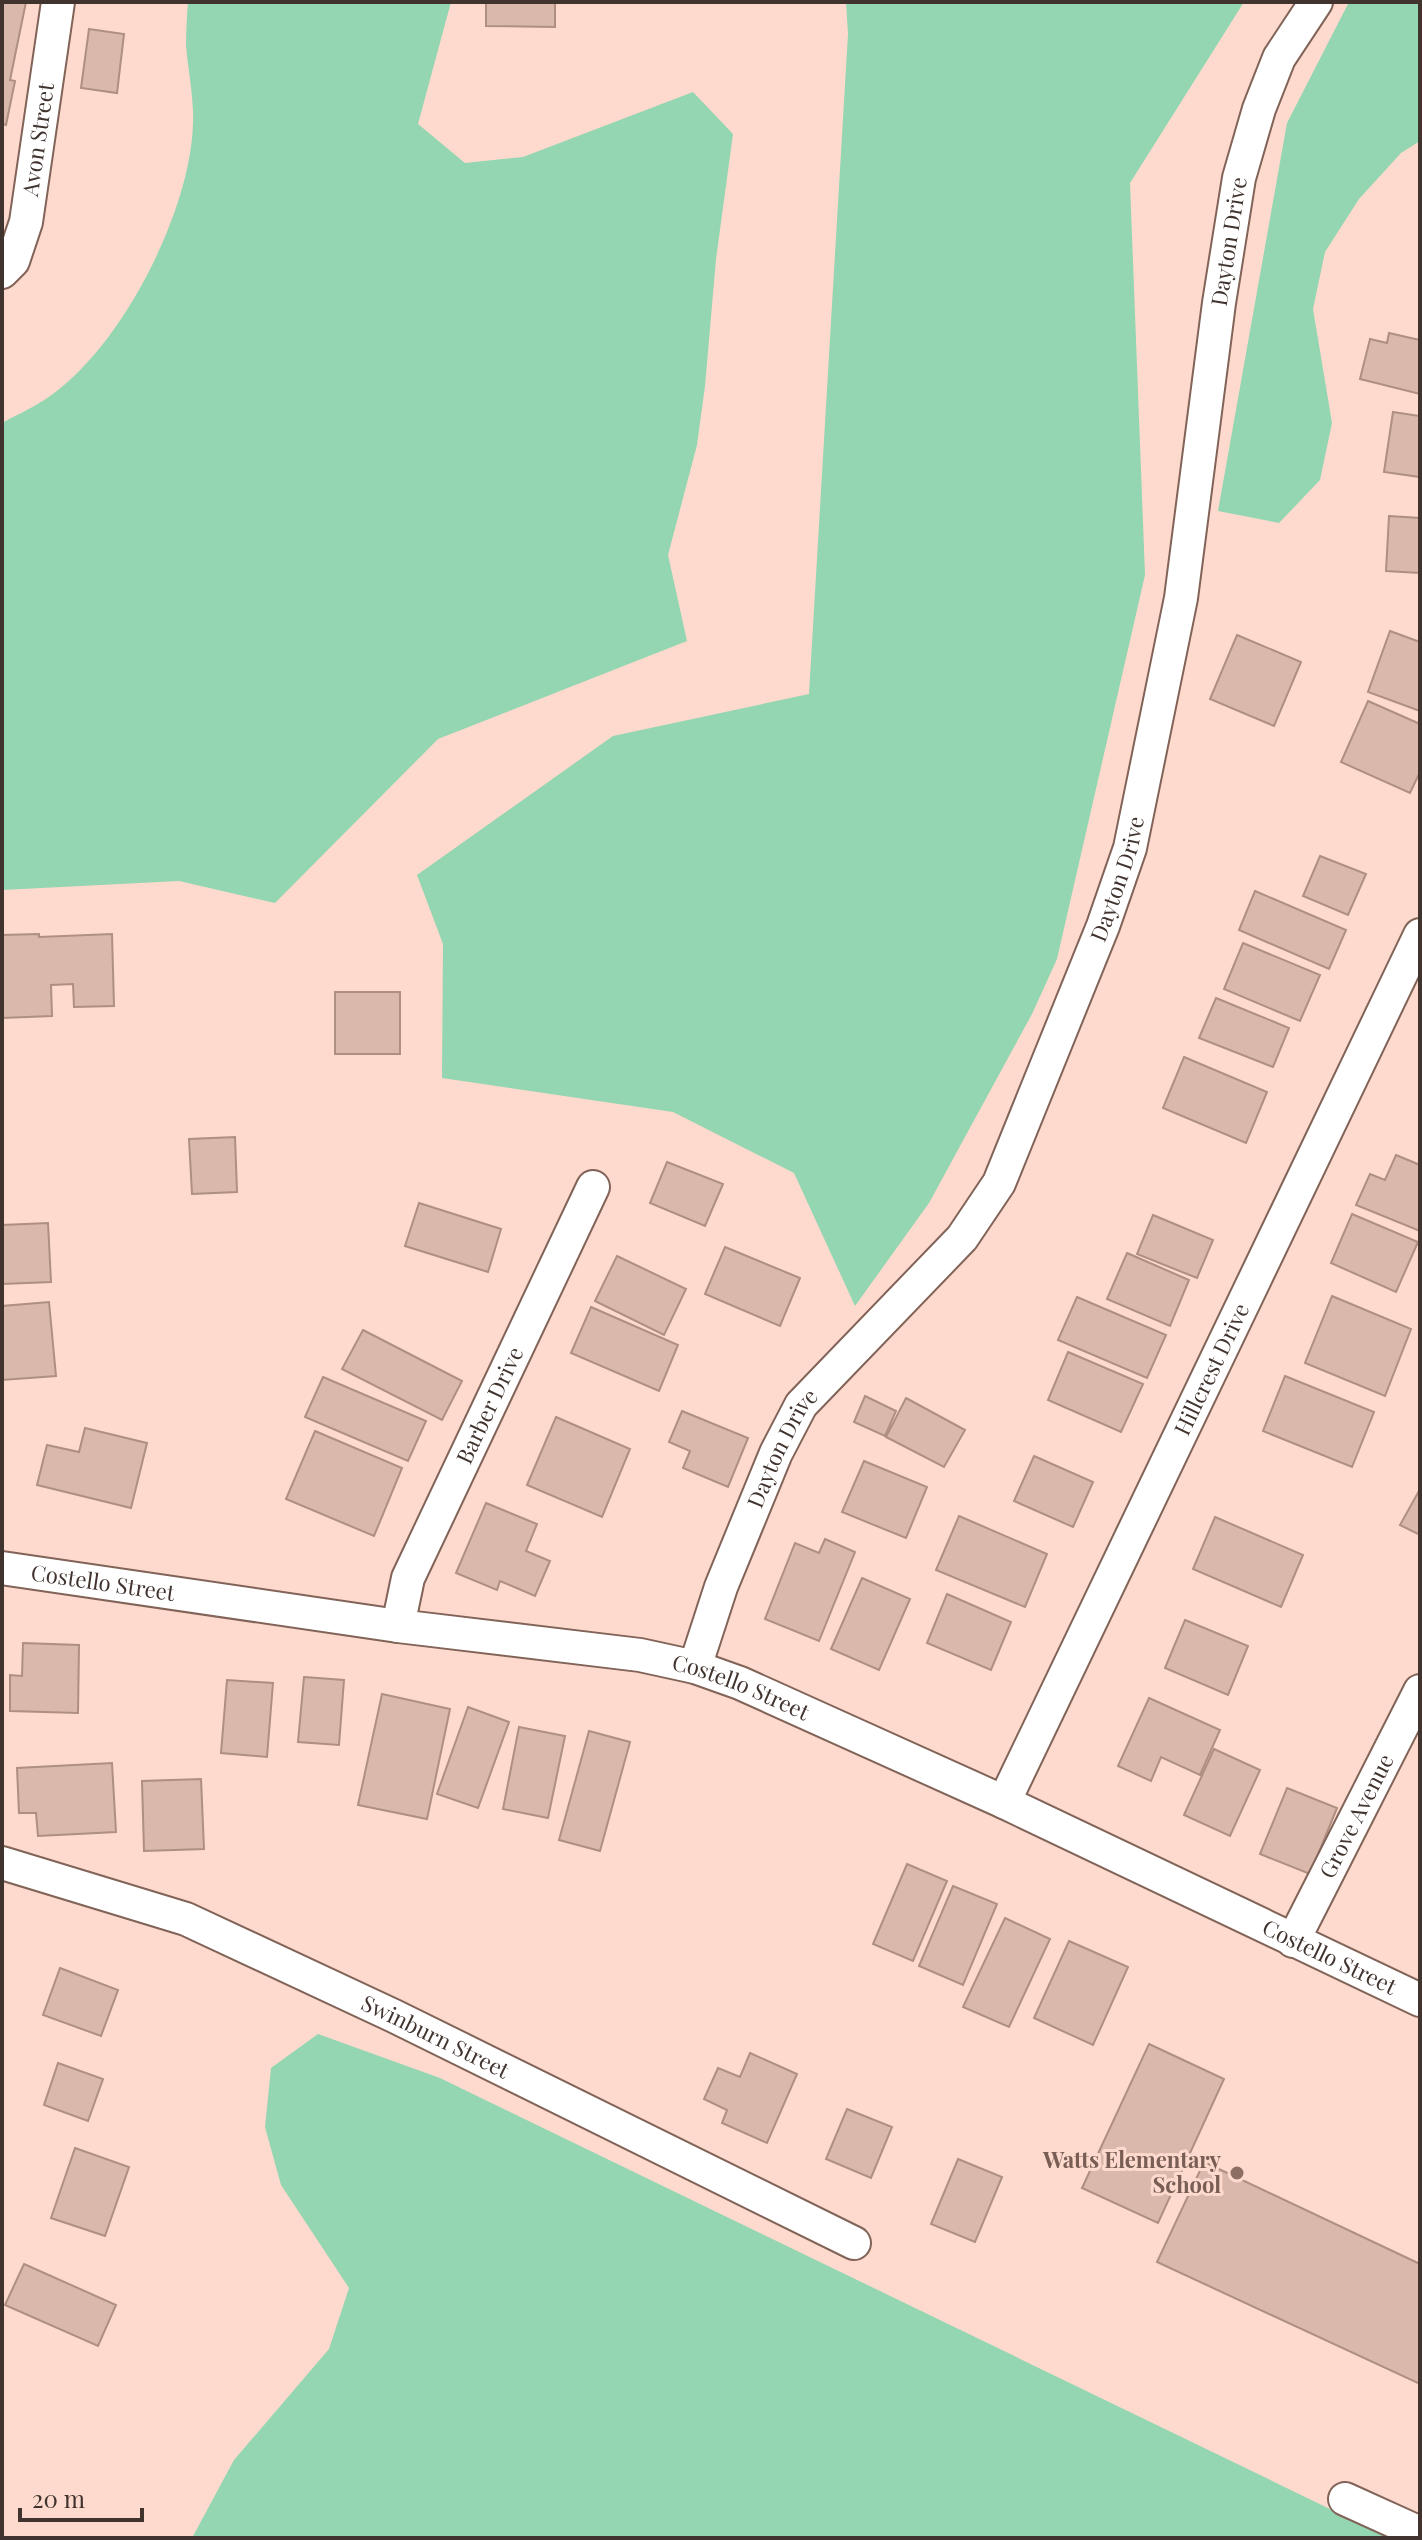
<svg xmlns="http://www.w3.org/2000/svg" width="1422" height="2540" font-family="'Playfair Display',serif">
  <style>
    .green { fill: #93d6b1 }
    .building { fill: #dab9ac; stroke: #ae8f82; stroke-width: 2 }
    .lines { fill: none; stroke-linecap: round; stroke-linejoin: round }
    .street-casing { stroke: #816358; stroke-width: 36 }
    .street { stroke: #fff; stroke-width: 32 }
    .education-dot { fill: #8d6e63; stroke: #fddacd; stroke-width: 3 }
    .labels { text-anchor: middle; stroke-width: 6; stroke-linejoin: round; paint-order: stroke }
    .street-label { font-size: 22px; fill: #41342f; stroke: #fddacd }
    .education-label { font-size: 22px; font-weight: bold; fill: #785e54; stroke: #fddacd; text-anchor: end }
  </style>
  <rect width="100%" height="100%" fill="#fddacd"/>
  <path class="green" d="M 188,2 L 451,2 L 418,124 L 465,163 L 523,157 L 693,92 L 733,134 L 716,259 L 705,386 L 697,445 L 668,555 L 687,641 L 438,739 L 275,903 L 179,881 L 2,890 L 2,423 C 18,414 35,407 50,396 C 122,346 191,211 193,123 C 194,97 188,71 186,45 C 186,31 187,16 188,2 Z
    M 846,2 L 1244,2 L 1130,183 L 1145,575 L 1057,959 L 1032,1014 L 929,1203 L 855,1306 L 794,1173 L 673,1112 L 442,1078 L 443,944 L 417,875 L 613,736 L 809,694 L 848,34 Z
    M 1349,2 L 1420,2 L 1420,141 L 1401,153 L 1359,199 L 1325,252 L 1313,309 L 1332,423 L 1320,480 L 1279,523 L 1218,511 L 1287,123 Z
    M 318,2034 L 440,2078 L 1390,2538 L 192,2538 L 234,2460 L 329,2349 L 349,2288 L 281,2185 L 265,2127 L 271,2068 Z"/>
  <path class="building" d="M 2,2 L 26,2 L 10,80 L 15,81 L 6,125 L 2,124 Z
    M 486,2 L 555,2 L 555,27 L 486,26 Z
    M 89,29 L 124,34 L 117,93 L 81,88 Z
    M 1389,333 L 1420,340 L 1420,394 L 1360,379 L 1370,339 L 1387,343 Z
    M 1393,412 L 1420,416 L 1420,477 L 1384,472 Z
    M 1389,516 L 1420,518 L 1420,573 L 1386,571 Z
    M 1390,631 L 1420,642 L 1420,711 L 1368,692 Z
    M 1237,635 L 1301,662 L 1274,726 L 1210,699 Z
    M 1368,701 L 1420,724 L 1420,772 L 1410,793 L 1341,762 Z
    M 1320,856 L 1366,874 L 1348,915 L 1303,896 Z
    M 1255,891 L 1346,930 L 1329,969 L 1239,930 Z
    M 39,934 L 39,937 L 112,934 L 114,1006 L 74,1007 L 73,984 L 51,985 L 52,1016 L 2,1018 L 2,935 Z
    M 1243,943 L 1320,975 L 1300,1021 L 1224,989 Z
    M 335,992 L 400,992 L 400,1054 L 335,1054 Z
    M 1216,998 L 1289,1028 L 1273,1067 L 1199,1038 Z
    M 1184,1057 L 1267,1092 L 1246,1143 L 1163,1108 Z
    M 235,1137 L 237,1192 L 192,1194 L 189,1139 Z
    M 1396,1155 L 1420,1165 L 1420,1231 L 1356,1205 L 1370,1174 L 1385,1180 Z
    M 667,1162 L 723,1184 L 705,1226 L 650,1203 Z
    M 419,1203 L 501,1229 L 488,1272 L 405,1246 Z
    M 1352,1214 L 1418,1242 L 1396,1292 L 1331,1263 Z
    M 1153,1215 L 1213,1240 L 1197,1278 L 1137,1254 Z
    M 48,1223 L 51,1282 L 2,1284 L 2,1225 Z
    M 725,1247 L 800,1278 L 780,1326 L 705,1294 Z
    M 1127,1253 L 1189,1280 L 1170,1326 L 1107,1299 Z
    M 617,1256 L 686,1289 L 664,1335 L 595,1301 Z
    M 1332,1296 L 1411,1329 L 1385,1396 L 1305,1363 Z
    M 1077,1297 L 1166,1335 L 1147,1378 L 1058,1340 Z
    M 49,1302 L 56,1376 L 2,1380 L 2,1306 Z
    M 591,1307 L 678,1345 L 659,1391 L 571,1353 Z
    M 363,1330 L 462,1381 L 442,1420 L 342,1369 Z
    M 1068,1352 L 1143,1384 L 1121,1432 L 1048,1400 Z
    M 1285,1376 L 1374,1412 L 1352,1467 L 1263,1431 Z
    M 323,1377 L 426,1421 L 408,1461 L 305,1417 Z
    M 865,1396 L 896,1411 L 885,1436 L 854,1422 Z
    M 906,1398 L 965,1430 L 944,1467 L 886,1437 Z
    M 682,1411 L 748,1438 L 728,1487 L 683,1468 L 690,1451 L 669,1442 Z
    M 556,1417 L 630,1449 L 602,1517 L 527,1485 Z
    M 85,1428 L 147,1443 L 131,1508 L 37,1485 L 47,1445 L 79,1452 Z
    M 315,1431 L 402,1468 L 374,1536 L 286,1499 Z
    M 1034,1456 L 1093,1482 L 1073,1527 L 1014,1501 Z
    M 864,1461 L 927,1487 L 906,1538 L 842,1512 Z
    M 1420,1489 L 1420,1535 L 1400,1525 Z
    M 486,1503 L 537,1524 L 526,1551 L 550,1561 L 535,1596 L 500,1581 L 497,1590 L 456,1573 Z
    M 959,1516 L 1047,1554 L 1025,1607 L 936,1570 Z
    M 1215,1517 L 1303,1555 L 1281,1607 L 1193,1569 Z
    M 825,1539 L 855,1552 L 819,1641 L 765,1619 L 795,1543 L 819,1553 Z
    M 862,1578 L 910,1599 L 879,1670 L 831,1649 Z
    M 947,1594 L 1011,1622 L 991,1670 L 927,1643 Z
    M 1185,1620 L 1248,1646 L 1228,1695 L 1165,1668 Z
    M 23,1643 L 79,1645 L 78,1713 L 10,1711 L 10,1675 L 22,1676 Z
    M 304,1677 L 344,1680 L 339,1745 L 298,1742 Z
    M 227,1680 L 273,1683 L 267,1757 L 221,1753 Z
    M 382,1694 L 450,1709 L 427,1819 L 358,1805 Z
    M 1149,1698 L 1220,1730 L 1200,1775 L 1161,1757 L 1151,1781 L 1118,1766 Z
    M 468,1707 L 509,1722 L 478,1808 L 437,1794 Z
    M 519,1727 L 565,1736 L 548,1818 L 503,1809 Z
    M 589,1731 L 630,1742 L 600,1851 L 559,1840 Z
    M 1214,1749 L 1260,1770 L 1230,1836 L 1184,1815 Z
    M 112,1763 L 116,1832 L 38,1836 L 36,1813 L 19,1813 L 17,1768 Z
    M 201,1779 L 204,1849 L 144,1851 L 142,1781 Z
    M 1287,1788 L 1337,1808 L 1310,1874 L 1260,1854 Z
    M 907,1864 L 947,1881 L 913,1961 L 873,1944 Z
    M 953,1886 L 997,1904 L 963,1985 L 919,1966 Z
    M 1005,1918 L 1050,1939 L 1009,2027 L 963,2007 Z
    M 1069,1941 L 1128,1967 L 1093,2045 L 1034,2018 Z
    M 60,1968 L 118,1990 L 101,2036 L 43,2015 Z
    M 1149,2044 L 1224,2079 L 1158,2223 L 1082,2188 Z
    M 750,2053 L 797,2074 L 767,2143 L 722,2123 L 727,2110 L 704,2099 L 718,2068 L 740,2077 Z
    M 58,2063 L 103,2079 L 88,2121 L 44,2105 Z
    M 847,2109 L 892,2127 L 871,2178 L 826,2159 Z
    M 75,2148 L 129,2167 L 105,2236 L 51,2218 Z
    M 958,2159 L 1002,2177 L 975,2242 L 931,2224 Z
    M 1204,2162 L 1420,2264 L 1420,2384 L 1157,2262 Z
    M 24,2264 L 116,2305 L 98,2346 L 5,2305 Z"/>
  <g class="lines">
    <defs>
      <g id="street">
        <path id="s1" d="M 2,272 L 13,261 L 26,222 L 58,2"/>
        <path id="s2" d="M 2,1568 L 398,1626 L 640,1655 L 695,1667 L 740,1683 L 1004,1802 L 1420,2000"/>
        <path id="s3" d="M 398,1626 L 408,1578 L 593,1187"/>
        <path id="s4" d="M 695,1667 L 721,1587 L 776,1453 L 801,1405 L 962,1238 L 999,1183 L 1103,926 L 1130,848 L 1181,598 L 1219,303 L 1239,178 L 1259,109 L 1279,58 L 1316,2"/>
        <path id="s5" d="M 1004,1802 L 1420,935"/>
        <path id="s6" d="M 2,1863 L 186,1919 L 394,2016 L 854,2243"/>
        <path id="s7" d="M 1293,1941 L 1420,1691"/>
        <path d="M 1345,2499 L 1420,2533"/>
      </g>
    </defs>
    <use href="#street" class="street-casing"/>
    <use href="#street" class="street"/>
  </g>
  <circle class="education-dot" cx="1237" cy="2173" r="8"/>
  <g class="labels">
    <g class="street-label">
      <text dy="8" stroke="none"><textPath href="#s1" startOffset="140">Avon Street</textPath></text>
      <text dy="8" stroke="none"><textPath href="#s4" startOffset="1556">Dayton Drive</textPath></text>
      <text dy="8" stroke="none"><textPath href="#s4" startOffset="908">Dayton Drive</textPath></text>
      <text dy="8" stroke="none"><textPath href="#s5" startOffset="480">Hillcrest Drive</textPath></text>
      <text dy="8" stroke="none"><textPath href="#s3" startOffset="240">Barber Drive</textPath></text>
      <text dy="8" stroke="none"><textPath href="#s4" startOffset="236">Dayton Drive</textPath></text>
      <text dy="8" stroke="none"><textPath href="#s2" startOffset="102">Costello Street</textPath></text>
      <text dy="8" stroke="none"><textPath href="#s2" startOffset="750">Costello Street</textPath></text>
      <text dy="8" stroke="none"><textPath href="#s7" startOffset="140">Grove Avenue</textPath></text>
      <text dy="8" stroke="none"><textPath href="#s2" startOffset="1398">Costello Street</textPath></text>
      <text dy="8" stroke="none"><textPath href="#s6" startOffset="468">Swinburn Street</textPath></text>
    </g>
    <g class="education-label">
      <text x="1221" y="2168">Watts Elementary<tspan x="1221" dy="25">School</tspan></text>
    </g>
  </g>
  <rect width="1422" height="2540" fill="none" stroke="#41342f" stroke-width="8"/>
  <path d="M20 2508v12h122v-12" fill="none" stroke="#41342f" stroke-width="4"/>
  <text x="32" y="2508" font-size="24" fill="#41342f" stroke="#fddacd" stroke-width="6" paint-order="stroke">20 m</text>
</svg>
